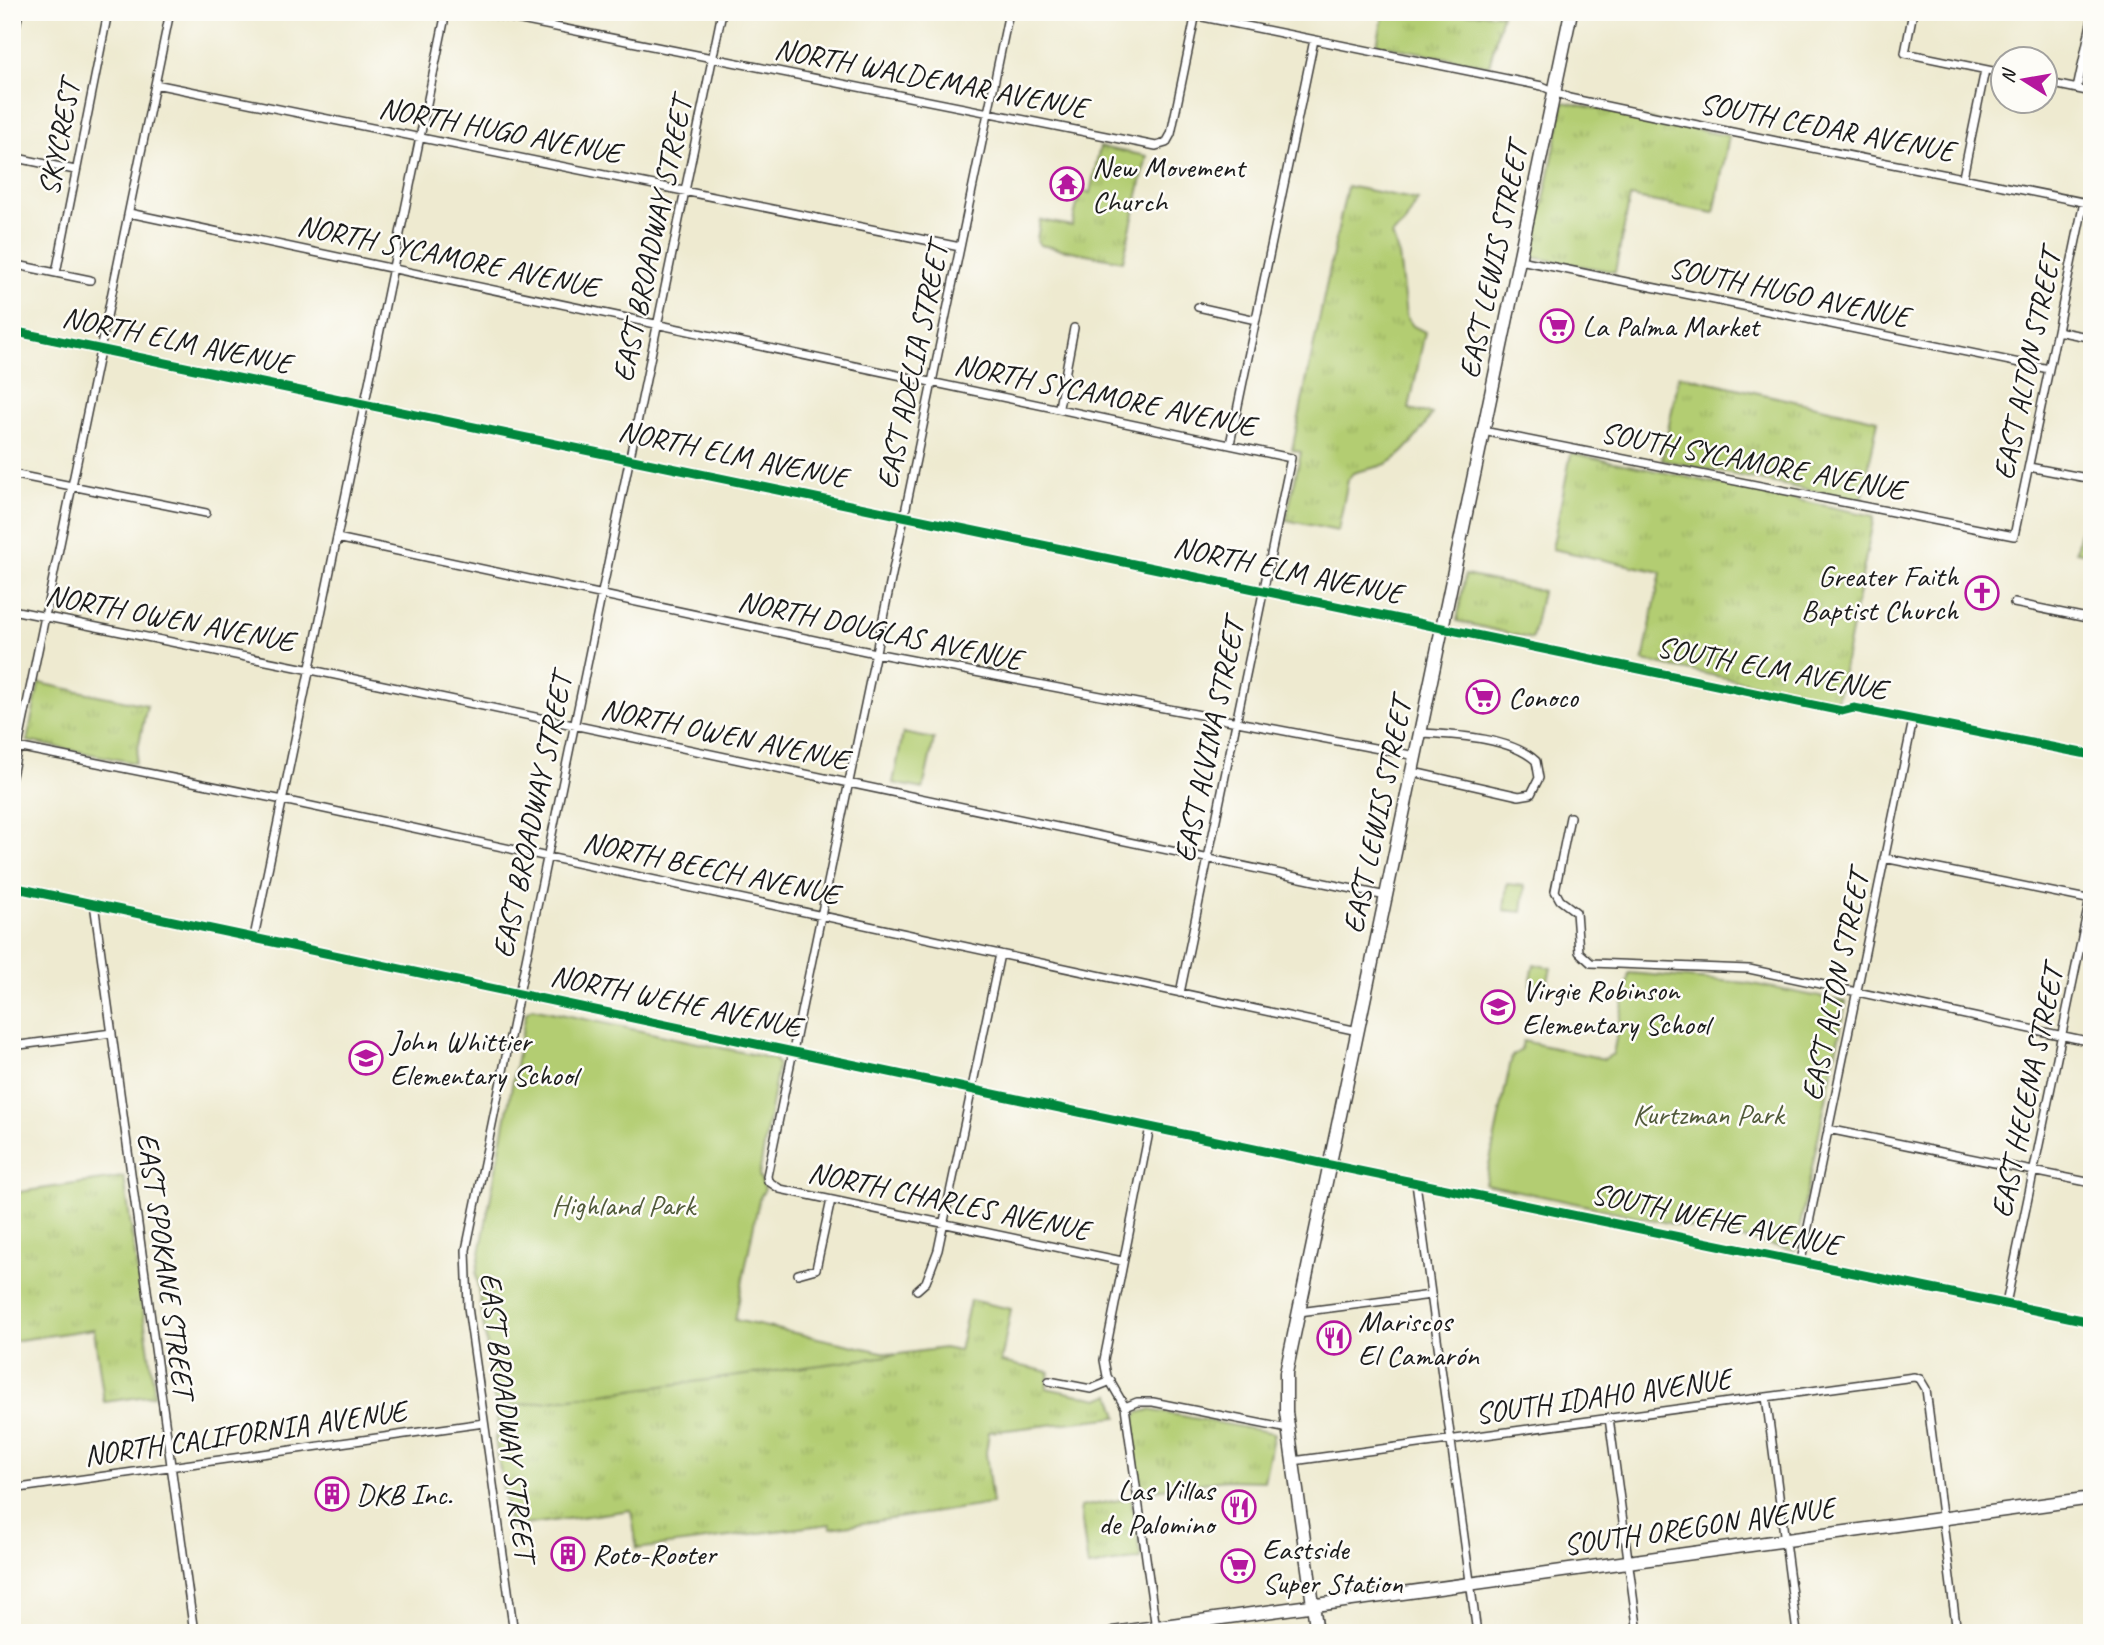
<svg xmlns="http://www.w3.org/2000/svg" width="2104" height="1645" font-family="Caveat,sans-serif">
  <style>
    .grass { fill: url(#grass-tufts); stroke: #687447; stroke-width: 2 }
    .green { fill: #b3cd72; stroke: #687447; stroke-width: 2 }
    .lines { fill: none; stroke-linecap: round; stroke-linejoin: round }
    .minor-casing { stroke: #3c3b37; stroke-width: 10 }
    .primary-casing { stroke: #3c3b37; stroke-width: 15 }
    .minor { stroke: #fff; stroke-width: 7 }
    .primary { stroke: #fff; stroke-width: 12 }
    .cycleway-casing { stroke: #fdfcf7; stroke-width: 13 }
    .cycleway { stroke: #00873e; stroke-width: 9 }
    .labels { text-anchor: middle; stroke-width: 5; stroke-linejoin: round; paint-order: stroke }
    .street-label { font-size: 30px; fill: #1c1c1c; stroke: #fdfcf7 }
    .poi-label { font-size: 30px; fill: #1c1c1c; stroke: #fdfcf7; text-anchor: start }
    .park-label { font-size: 30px; fill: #515a3a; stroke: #fdfcf7 }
  </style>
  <defs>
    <pattern id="grass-tufts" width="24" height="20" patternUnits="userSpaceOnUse" patternTransform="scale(1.75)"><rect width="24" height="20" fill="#b3cd72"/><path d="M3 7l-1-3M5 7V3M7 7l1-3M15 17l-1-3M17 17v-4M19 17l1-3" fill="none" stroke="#99af62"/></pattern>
  </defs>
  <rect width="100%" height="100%" fill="#fdfcf7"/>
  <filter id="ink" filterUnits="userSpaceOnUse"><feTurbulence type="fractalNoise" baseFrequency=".0143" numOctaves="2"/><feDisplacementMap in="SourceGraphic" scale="14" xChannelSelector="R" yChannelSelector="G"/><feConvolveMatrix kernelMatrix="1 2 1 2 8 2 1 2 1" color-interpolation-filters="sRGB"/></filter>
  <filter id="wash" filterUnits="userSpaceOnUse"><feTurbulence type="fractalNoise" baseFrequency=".00686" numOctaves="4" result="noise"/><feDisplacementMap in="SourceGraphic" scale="28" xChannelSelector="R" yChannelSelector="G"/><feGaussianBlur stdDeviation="1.57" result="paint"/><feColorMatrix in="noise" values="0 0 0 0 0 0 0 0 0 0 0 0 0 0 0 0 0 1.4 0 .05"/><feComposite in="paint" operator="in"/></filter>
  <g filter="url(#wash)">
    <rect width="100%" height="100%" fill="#eeead0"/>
    <path class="grass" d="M 1384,12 L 1502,14 L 1489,66 L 1377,44 Z
      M 1564,102 L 1729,136 L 1714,213 L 1630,197 L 1615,272 L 1532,257 Z
      M 1100,147 L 1147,156 L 1123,261 L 1040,245 L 1037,240 L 1040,220 L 1072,226 L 1080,191 L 1090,193 Z
      M 1347,186 L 1418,200 L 1404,224 L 1392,235 L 1399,255 L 1406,316 L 1413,326 L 1425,332 L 1409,409 L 1432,414 C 1420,432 1406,455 1386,464 C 1375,469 1363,469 1353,473 L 1348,480 L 1338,531 L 1286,520 L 1301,452 L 1292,450 Z
      M 1679,375 L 1878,420 L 1862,501 L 1662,460 Z
      M 1571,453 L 1874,516 L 1837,701 L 1643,661 L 1661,572 L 1552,549 Z
      M 2089,487 L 2092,487 L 2092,554 L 2076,551 Z
      M 1465,575 L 1542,591 L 1532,639 L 1457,621 Z
      M 39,683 L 147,705 L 135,763 L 27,741 Z
      M 124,1177 L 155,1395 L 104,1402 L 94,1329 L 12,1341 L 12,1193 Z
      M 970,1300 L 1011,1309 L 1001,1362 L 1050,1372 L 1046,1388 L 1099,1399 L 1111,1394 L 1118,1417 L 989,1432 L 986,1453 L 992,1504 L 831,1528 L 830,1524 L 637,1549 L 631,1510 L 509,1527 L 495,1438 L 499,1430 L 496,1408 L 944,1348 L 959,1351 Z
      M 1149,1410 L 1274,1433 L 1264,1481 L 1225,1480 L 1140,1492 L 1131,1426 L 1138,1413 Z
      M 1131,1498 L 1141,1559 L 1088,1567 L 1080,1507 Z"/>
    <path class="green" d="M 903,733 L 934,739 L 923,789 L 893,783 Z
      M 1507,884 L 1525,886 L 1522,912 L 1504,910 Z
      M 1534,964 L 1551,968 L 1546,989 L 1530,985 Z
      M 1629,973 L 1747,983 L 1846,1002 L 1795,1250 L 1485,1184 L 1512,1056 L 1521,1050 L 1523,1041 L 1604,1059 L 1613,1054 Z
      M 532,1008 L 774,1059 L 778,1065 L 759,1176 L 765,1189 L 759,1199 L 735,1320 L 896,1355 L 496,1408 L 476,1274 L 526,1012 Z"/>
  </g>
  <g filter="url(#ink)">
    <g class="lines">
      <defs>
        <path id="minor" d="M 480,12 L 1156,146 L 1166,143 L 1171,134 L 1196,13
          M 1009,12 L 767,1176 L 768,1181 L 780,1189 L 1122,1261
          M 1178,12 L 1542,86 L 1569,98 C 1743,136 1917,168 2092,204
          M 1913,12 L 1905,53 L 2002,73
          M 12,45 L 19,12
          M 2044,82 L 2092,92
          M 155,84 L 960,247
          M 2077,89 L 2092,19
          M 12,157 L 75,170
          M 1963,177 L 1985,70
          M 129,213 L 1291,458 L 1180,993
          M 1520,260 L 2049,369
          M 12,264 L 90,280
          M 56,273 L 108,12
          M 1198,307 L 1256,320
          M 12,331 L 1842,711 L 1854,708 L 2092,755
          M 2057,331 L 2092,338
          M 1059,407 L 1074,328
          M 1483,431 L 2014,536 L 2084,202
          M 1230,444 L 1314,40
          M 2029,467 L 2092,479
          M 12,474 L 206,513
          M 337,538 L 875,653 L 1416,756
          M 2014,603 L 2092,619
          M 12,610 L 321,672 L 1386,896
          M 12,746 L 283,800 L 1358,1031
          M 1413,772 L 1519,796 L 1531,794 L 1539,778 L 1536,761 C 1510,737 1455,735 1421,733
          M 12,776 L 170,12
          M 1570,817 L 1555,891 L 1560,900 L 1576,912 L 1579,952 L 1591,963 L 1749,969 L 2092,1042
          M 1884,858 L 2092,900
          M 12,887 L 1330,1165 L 2092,1322
          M 94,903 L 194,1633
          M 254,937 L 446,12
          M 12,1046 L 112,1033
          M 1150,1127 L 1104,1360 L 1107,1376 L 1125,1407 L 1156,1629
          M 1828,1129 L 2092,1183
          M 1416,1183 L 1477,1633
          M 1801,1261 L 1913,720
          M 798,1274 L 816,1269 L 831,1200
          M 917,1290 L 926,1282 L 938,1250 L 1000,954
          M 2006,1304 L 2092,889
          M 1299,1312 L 1431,1295
          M 1049,1381 L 1091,1389 L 1111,1381
          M 1766,1397 L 1797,1633
          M 1125,1407 L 1137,1402 L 1153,1402 L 1288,1429
          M 1609,1418 L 1638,1633
          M 1293,1461 L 1914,1377 L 1920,1379 L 1926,1389 L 1957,1633
          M 12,1489 L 484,1423
          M 514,1633 L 468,1307 L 466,1250 L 722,12"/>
        <path id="primary" d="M 1113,1633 L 2092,1498
          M 1317,1633 L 1286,1412 L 1286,1373 L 1571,12"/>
      </defs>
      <use href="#minor" class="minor-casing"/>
      <use href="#primary" class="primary-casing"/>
      <use href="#minor" class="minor"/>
      <use href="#primary" class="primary"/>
      <defs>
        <path id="cycleway" d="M 12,331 L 1842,711 L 1854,708 L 2092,755
          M 12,887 L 1330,1165 L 2092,1322"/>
      </defs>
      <use href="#cycleway" class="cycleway-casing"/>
      <use href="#cycleway" class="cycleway"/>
    </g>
  </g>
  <defs>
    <symbol id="temple-ring" viewBox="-11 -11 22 22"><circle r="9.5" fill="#fdfcf7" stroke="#b5179e" stroke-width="1.5"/><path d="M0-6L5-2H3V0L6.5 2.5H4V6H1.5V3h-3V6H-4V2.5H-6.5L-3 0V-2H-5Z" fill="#b5179e"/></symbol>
    <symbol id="supermarket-ring" viewBox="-11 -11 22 22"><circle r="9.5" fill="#fdfcf7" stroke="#b5179e" stroke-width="1.5"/><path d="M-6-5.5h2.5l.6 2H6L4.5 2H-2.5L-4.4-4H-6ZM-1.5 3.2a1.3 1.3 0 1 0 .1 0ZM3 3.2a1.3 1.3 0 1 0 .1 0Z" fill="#b5179e"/></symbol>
    <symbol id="church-ring" viewBox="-11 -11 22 22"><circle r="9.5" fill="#fdfcf7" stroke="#b5179e" stroke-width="1.5"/><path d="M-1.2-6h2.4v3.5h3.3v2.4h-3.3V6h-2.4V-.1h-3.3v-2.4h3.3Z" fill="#b5179e"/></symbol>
    <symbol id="school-ring" viewBox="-11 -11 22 22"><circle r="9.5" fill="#fdfcf7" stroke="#b5179e" stroke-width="1.5"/><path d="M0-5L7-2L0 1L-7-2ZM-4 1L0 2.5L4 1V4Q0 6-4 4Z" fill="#b5179e"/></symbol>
    <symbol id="restaurant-ring" viewBox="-11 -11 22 22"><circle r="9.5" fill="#fdfcf7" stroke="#b5179e" stroke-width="1.5"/><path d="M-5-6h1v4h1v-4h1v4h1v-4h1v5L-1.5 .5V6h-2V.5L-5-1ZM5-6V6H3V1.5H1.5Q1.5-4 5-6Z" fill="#b5179e"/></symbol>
    <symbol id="building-ring" viewBox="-11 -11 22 22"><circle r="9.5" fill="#fdfcf7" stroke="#b5179e" stroke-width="1.5"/><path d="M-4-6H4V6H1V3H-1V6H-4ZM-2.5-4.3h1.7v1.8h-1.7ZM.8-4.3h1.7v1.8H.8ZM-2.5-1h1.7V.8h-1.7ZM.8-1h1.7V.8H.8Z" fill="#b5179e"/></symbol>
  </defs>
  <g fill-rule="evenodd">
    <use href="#temple-ring" x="1048" y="165" width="38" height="38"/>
    <use href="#supermarket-ring" x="1538" y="307" width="38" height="38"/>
    <use href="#church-ring" x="1963" y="574" width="38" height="38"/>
    <use href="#supermarket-ring" x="1464" y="678" width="38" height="38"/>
    <use href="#school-ring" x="1479" y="988" width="38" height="38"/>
    <use href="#school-ring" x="347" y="1039" width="38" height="38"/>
    <use href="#restaurant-ring" x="1315" y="1319" width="38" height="38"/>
    <use href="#building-ring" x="313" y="1475" width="38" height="38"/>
    <use href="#restaurant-ring" x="1220" y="1488" width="38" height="38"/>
    <use href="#building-ring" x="549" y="1535" width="38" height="38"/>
    <use href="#supermarket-ring" x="1219" y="1547" width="38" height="38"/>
  </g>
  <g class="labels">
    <g class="street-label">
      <text transform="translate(931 78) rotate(11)" y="10">NORTH WALDEMAR AVENUE</text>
      <text transform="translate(1827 127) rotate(11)" y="10">SOUTH CEDAR AVENUE</text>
      <text transform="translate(500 130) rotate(11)" y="10">NORTH HUGO AVENUE</text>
      <text transform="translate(59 138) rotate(-79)" y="10">SKYCREST</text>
      <text transform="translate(652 240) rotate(-78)" y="10">EAST BROADWAY STREET</text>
      <text transform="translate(448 256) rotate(12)" y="10">NORTH SYCAMORE AVENUE</text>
      <text transform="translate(1493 261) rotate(-78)" y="10">EAST LEWIS STREET</text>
      <text transform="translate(1789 292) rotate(12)" y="10">SOUTH HUGO AVENUE</text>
      <text transform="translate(177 340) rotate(12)" y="10">NORTH ELM AVENUE</text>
      <text transform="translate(2027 365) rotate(-78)" y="10">EAST ALTON STREET</text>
      <text transform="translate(912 366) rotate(-78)" y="10">EAST ADELIA STREET</text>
      <text transform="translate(1105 395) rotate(12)" y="10">NORTH SYCAMORE AVENUE</text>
      <text transform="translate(733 454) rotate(12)" y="10">NORTH ELM AVENUE</text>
      <text transform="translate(1753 461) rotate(11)" y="10">SOUTH SYCAMORE AVENUE</text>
      <text transform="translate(1288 570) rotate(12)" y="10">NORTH ELM AVENUE</text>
      <text transform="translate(170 618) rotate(11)" y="10">NORTH OWEN AVENUE</text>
      <text transform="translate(880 630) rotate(12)" y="10">NORTH DOUGLAS AVENUE</text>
      <text transform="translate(1772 668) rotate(11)" y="10">SOUTH ELM AVENUE</text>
      <text transform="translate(725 734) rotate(12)" y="10">NORTH OWEN AVENUE</text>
      <text transform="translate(1209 741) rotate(-78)" y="10">EAST ALVINA STREET</text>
      <text transform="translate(532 816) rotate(-78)" y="10">EAST BROADWAY STREET</text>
      <text transform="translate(1377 816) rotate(-78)" y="10">EAST LEWIS STREET</text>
      <text transform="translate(711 868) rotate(12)" y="10">NORTH BEECH AVENUE</text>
      <text transform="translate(1835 986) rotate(-78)" y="10">EAST ALTON STREET</text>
      <text transform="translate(676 1001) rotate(12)" y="10">NORTH WEHE AVENUE</text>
      <text transform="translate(2027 1092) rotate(-78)" y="10">EAST HELENA STREET</text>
      <text transform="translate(949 1201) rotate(12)" y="10">NORTH CHARLES AVENUE</text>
      <text transform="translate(1716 1219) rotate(12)" y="10">SOUTH WEHE AVENUE</text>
      <text transform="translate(166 1265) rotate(82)" y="10">EAST SPOKANE STREET</text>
      <text transform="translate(1603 1396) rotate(-8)" y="10">SOUTH IDAHO AVENUE</text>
      <text transform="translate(508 1416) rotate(83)" y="10">EAST BROADWAY STREET</text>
      <text transform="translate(245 1433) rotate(-8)" y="10">NORTH CALIFORNIA AVENUE</text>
      <text transform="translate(1699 1526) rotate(-8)" y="10">SOUTH OREGON AVENUE</text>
    </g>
    <g class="poi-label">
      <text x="1092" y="177">New Movement<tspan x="1092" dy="34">Church</tspan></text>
      <text x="1582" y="336">La Palma Market</text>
      <text x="1958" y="586" text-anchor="end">Greater Faith<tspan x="1958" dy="34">Baptist Church</tspan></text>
      <text x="1508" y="707">Conoco</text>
      <text x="1522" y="1000">Virgie Robinson<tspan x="1522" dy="34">Elementary School</tspan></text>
      <text x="390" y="1051">John Whittier<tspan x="390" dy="34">Elementary School</tspan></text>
      <text x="1358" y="1331">Mariscos<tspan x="1358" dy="34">El Camarón</tspan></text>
      <text x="1214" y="1500" text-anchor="end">Las Villas<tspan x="1214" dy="34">de Palomino</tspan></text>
      <text x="356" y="1504">DKB Inc.</text>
      <text x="1262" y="1559">Eastside<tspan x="1262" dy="34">Super Station</tspan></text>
      <text x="592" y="1564">Roto-Rooter</text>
    </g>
    <g class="park-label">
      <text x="1708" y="1124">Kurtzman Park</text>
      <text x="623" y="1215">Highland Park</text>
    </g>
  </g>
  <rect width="2104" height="1645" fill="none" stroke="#fdfcf7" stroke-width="42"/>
  <g transform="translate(2024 80) rotate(281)"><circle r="33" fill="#fdfcf7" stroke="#a3a29f" stroke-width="2"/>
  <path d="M0-5L12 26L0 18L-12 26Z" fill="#b5179e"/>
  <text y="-10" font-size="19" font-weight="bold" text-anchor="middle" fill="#1c1c1c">N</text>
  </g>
</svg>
